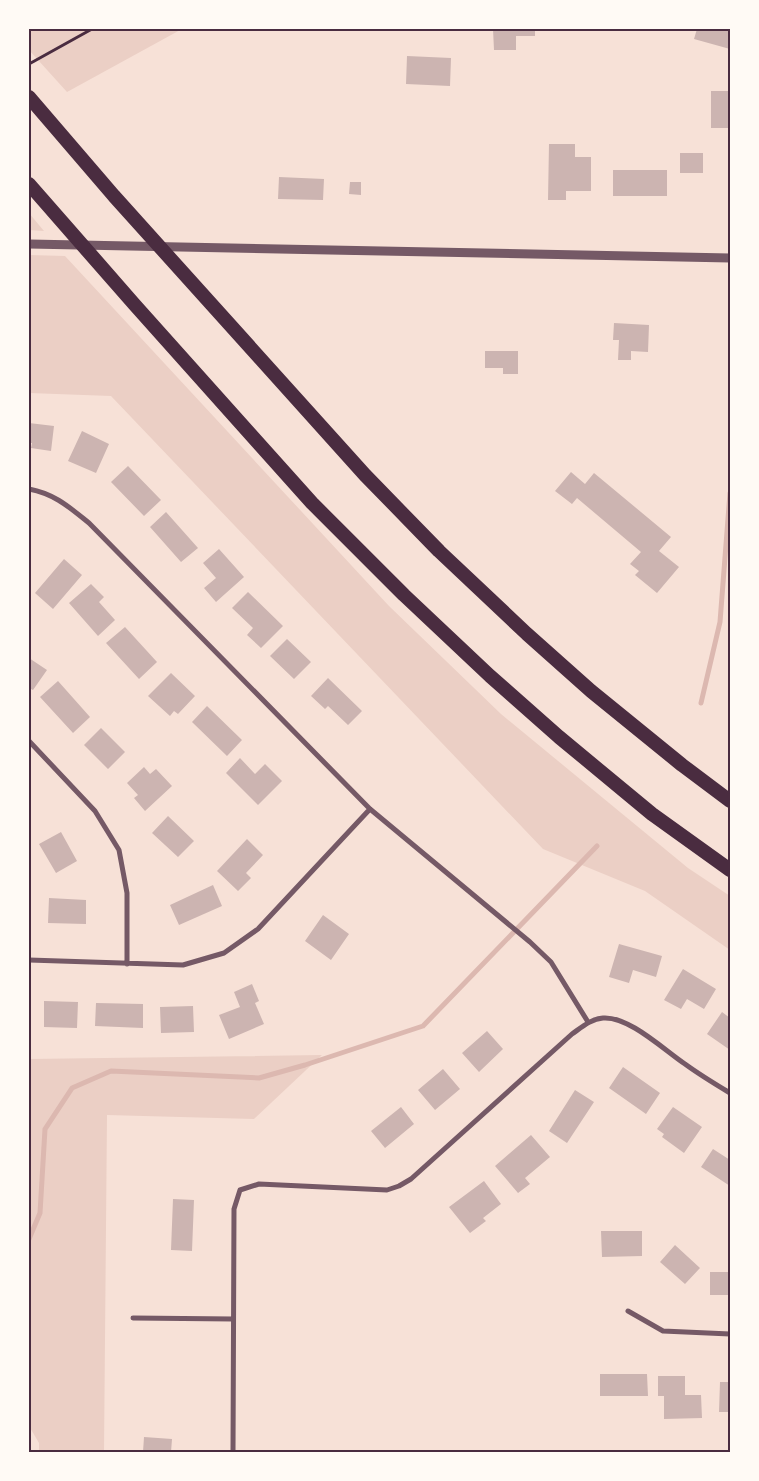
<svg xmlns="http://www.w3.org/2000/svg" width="759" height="1481" font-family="'Space Grotesk',sans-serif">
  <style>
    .green { fill: #ebcfc5 }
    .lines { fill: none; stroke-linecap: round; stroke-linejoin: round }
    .stream { stroke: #dcb8b0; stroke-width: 5 }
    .building { fill: #ccb4b1 }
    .path { stroke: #4a2c40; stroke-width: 3 }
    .minor { stroke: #755966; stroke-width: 5 }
    .tertiary { stroke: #755966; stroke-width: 9 }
    .motorway { stroke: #4a2c40; stroke-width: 14 }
    .neatline { fill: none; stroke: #4a2c40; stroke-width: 2 }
  </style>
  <rect width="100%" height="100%" fill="#f7e1d7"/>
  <path class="green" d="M 29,29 L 182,29 L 67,92 L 29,50 Z
    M 29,213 L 44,231 L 29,230 Z
    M 29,255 L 65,256 L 389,606 L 501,714 L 688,868 L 730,896 L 730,950 L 645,891 L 543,849 L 111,396 L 29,393 Z
    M 322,1055 L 254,1119 L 107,1115 L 104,1452 L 39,1452 L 39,1443 L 29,1426 L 29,1059 Z"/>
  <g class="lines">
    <path class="stream" d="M 701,703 L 720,622 L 730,493
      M 29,1239 L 40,1213 L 45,1129 L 72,1088 L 111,1071 L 259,1078 L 305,1065 L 423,1026 L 597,846"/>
  </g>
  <path class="building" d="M 493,29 L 535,29 L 535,36 L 516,36 L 516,50 L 494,50 Z
    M 697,29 L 730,29 L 730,49 L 694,39 Z
    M 407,56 L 451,58 L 450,86 L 406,84 Z
    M 711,91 L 730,91 L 730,128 L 711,128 Z
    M 549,144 L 575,144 L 575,157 L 591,157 L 591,191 L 566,191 L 566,200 L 548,200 Z
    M 680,153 L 703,153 L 703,173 L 680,173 Z
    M 613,170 L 667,170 L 667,196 L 613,196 Z
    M 279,177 L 324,179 L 323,200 L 278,199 Z
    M 350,182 L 361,182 L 361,195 L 349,194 Z
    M 614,323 L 649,325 L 648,352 L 631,351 L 631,360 L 618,360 L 619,340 L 613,340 Z
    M 485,351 L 518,351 L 518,374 L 503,374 L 503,368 L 485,368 Z
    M 29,423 L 54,426 L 51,451 L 31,448 L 32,443 L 29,443 Z
    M 82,431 L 109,444 L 96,473 L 68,461 Z
    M 128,466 L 161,500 L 144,516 L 111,482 Z
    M 571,472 L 585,484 L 594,473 L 671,537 L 659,551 L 679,567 L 657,593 L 635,575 L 639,571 L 630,564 L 641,552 L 577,498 L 572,504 L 555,491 Z
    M 166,512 L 198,548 L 181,562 L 150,527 Z
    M 219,549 L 244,577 L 216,602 L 204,588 L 216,578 L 203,563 Z
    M 64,559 L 82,575 L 53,609 L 35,593 Z
    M 91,584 L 104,597 L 99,602 L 115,620 L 98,636 L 69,603 Z
    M 248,592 L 283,626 L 261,648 L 247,635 L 253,628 L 232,608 Z
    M 125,627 L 157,662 L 139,679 L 106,643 Z
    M 287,639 L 311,662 L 294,679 L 270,656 Z
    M 29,658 L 47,670 L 33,690 L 29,688 Z
    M 171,673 L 195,696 L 178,714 L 174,711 L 170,716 L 148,696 Z
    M 328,678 L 362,711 L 348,725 L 328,706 L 325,709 L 311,696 Z
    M 58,681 L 90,717 L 73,733 L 40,697 Z
    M 207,706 L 242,740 L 227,756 L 192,722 Z
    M 101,728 L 125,752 L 108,769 L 84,745 Z
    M 240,758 L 255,774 L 265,764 L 282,781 L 258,805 L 226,773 Z
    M 144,767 L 150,774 L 156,769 L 172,786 L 145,811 L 134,798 L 138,795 L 127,783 Z
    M 168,816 L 194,841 L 178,857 L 152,833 Z
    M 61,832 L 77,861 L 56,873 L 39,844 Z
    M 247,839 L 263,855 L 246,873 L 251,878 L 238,891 L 217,871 Z
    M 213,885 L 222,906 L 179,925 L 170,905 Z
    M 49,898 L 86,900 L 86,924 L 48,923 Z
    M 323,915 L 349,934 L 331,960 L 305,941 Z
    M 619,944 L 662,956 L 656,977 L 633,970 L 629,983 L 609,977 Z
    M 683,969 L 716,989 L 704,1009 L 687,999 L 681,1009 L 664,1000 Z
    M 252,984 L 259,1001 L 255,1003 L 264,1024 L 229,1039 L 219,1015 L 240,1007 L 234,992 Z
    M 44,1001 L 78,1002 L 77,1028 L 44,1027 Z
    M 96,1003 L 143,1004 L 143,1028 L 95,1026 Z
    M 193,1006 L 194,1032 L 161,1033 L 160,1007 Z
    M 722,1012 L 730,1018 L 730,1050 L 707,1034 Z
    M 487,1031 L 503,1049 L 479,1072 L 462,1053 Z
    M 623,1067 L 660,1093 L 646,1114 L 609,1088 Z
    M 443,1069 L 460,1089 L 435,1110 L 418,1090 Z
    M 575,1090 L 594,1102 L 567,1143 L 549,1131 Z
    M 401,1107 L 414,1124 L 385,1148 L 371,1131 Z
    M 673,1107 L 702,1127 L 684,1153 L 662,1137 L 664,1134 L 657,1129 Z
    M 531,1135 L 550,1157 L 525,1178 L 530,1184 L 518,1193 L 495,1166 Z
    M 713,1149 L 730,1160 L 730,1186 L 701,1167 Z
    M 484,1181 L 501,1204 L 483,1218 L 486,1221 L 470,1233 L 449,1207 Z
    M 173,1199 L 194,1200 L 192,1251 L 171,1250 Z
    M 601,1231 L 642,1231 L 642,1256 L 602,1257 Z
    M 675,1245 L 700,1268 L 685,1284 L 660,1262 Z
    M 710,1272 L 730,1272 L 730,1295 L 710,1295 Z
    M 600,1374 L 647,1374 L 648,1396 L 600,1396 Z
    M 658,1376 L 685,1376 L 685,1395 L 701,1395 L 702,1418 L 664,1419 L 664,1396 L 658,1396 Z
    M 720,1382 L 730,1382 L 730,1412 L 719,1412 Z
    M 144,1437 L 172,1439 L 171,1452 L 143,1452 Z"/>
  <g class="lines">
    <path class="path" d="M 29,64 L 92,29"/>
    <path class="minor" d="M 29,489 C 55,494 69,507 89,523 L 370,809 L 530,942 L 551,962 L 588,1022
      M 29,741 L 95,811 L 119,850 L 127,893 L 127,964
      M 29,960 L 183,965 L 224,953 L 258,929 L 370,809
      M 628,1311 L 663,1331 L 730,1334
      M 133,1318 L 233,1319
      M 233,1452 L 234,1209 L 240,1190 L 259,1184 L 387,1190 L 399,1186 L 411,1179 L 572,1034 C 582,1027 591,1019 603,1018 C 629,1016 664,1050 685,1064 C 700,1075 715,1084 730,1093"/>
    <path class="tertiary" d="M 29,244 L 730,258"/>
    <path class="motorway" d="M 29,97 L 114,196 L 365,475 L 439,551 L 527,634 L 591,691 L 682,765 L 730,801
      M 29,184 L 134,304 L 312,503 L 404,595 L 490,676 L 559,737 L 652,814 L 730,870"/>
  </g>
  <rect width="759" height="1481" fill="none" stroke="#fffaf5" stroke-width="60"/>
  <rect x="30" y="30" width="699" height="1421" class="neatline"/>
</svg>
